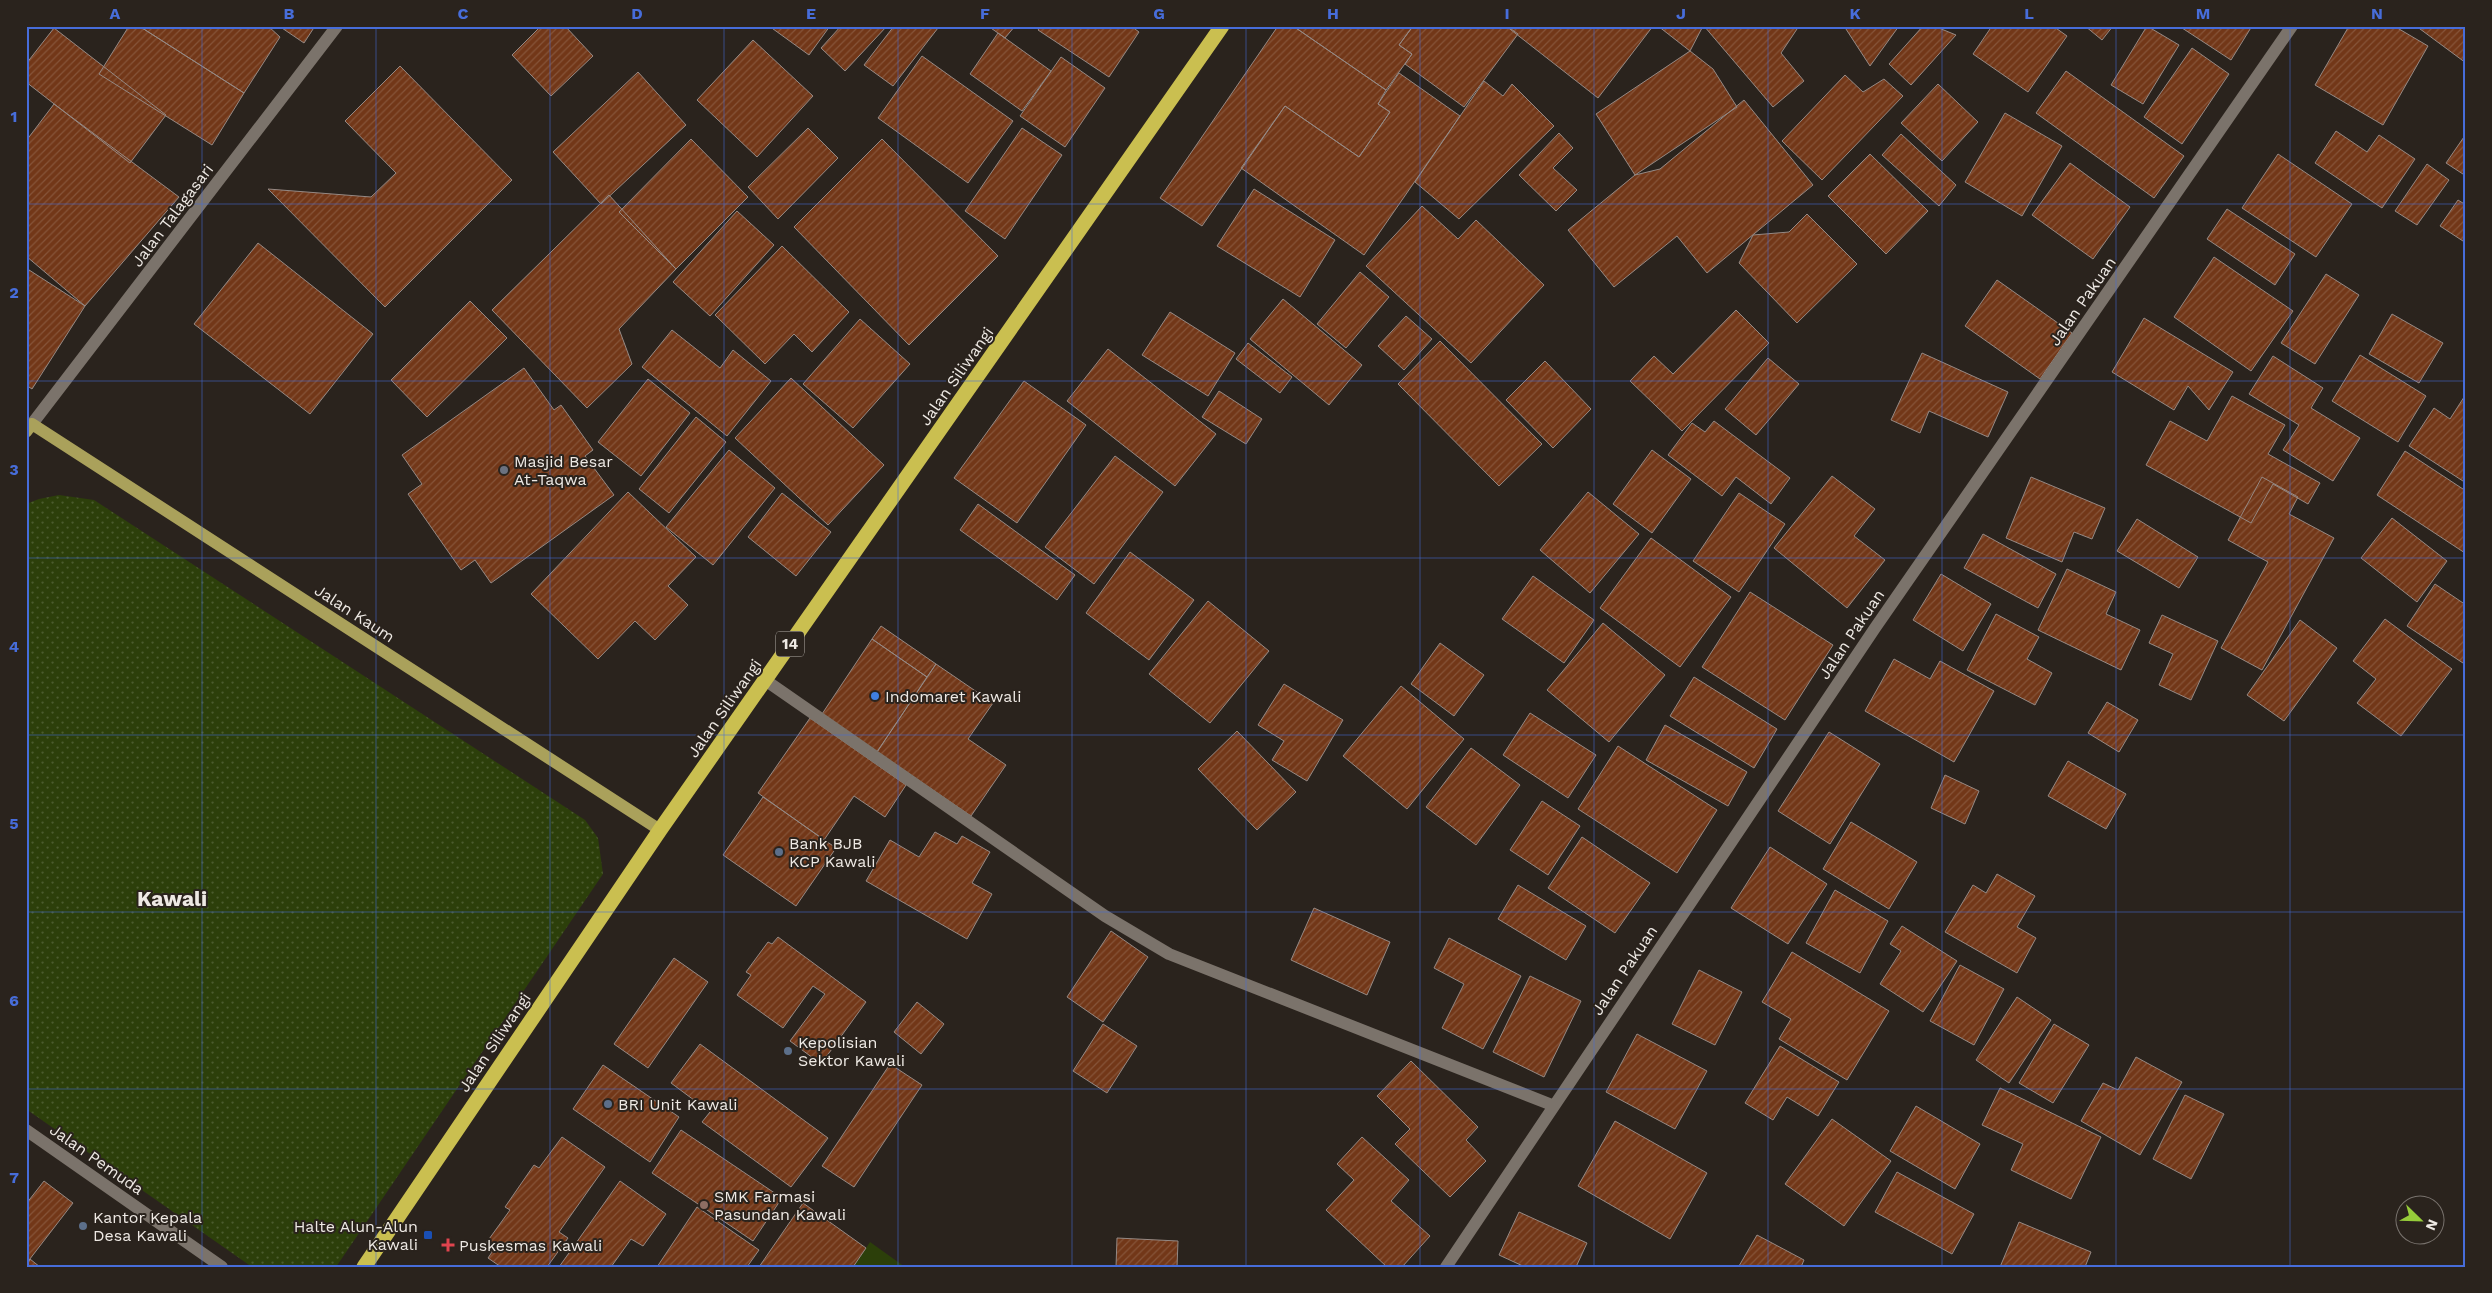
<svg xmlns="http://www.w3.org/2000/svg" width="2492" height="1293" font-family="'Work Sans',sans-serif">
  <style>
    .green { fill: #2c3f0a }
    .park { fill: url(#park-dots) }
    .building { fill: url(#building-hatch); stroke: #958984 }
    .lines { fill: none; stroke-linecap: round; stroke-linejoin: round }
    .minor { stroke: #7b736b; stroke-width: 12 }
    .major { stroke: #aaa15b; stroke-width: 12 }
    .highway { stroke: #cabf50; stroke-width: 15 }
    .grid { fill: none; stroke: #476dda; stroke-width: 1; stroke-opacity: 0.55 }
    .worship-dot { fill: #6b7280; stroke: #2a231d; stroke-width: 2 }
    .shop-dot { fill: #3f7fe0; stroke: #2a231d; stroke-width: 2 }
    .service-dot { fill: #5c6f8a; stroke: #2a231d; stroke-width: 2 }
    .education-dot { fill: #8d6e63; stroke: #2a231d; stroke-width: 2 }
    .transit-dot { fill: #1a4fb4; stroke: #2a231d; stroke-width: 2 }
    .health-dot { fill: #e0444e; stroke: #2a231d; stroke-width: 2 }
    .labels { text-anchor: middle; stroke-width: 4; stroke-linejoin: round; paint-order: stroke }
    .shield { fill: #2a231d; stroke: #b3aea8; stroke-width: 1 }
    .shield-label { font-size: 15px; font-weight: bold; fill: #eee9e4 }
    .street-label { font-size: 16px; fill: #eee9e4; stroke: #2a231d }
    .poi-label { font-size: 16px; fill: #eee9e4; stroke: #2a231d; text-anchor: start }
    .district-label { font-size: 21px; font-weight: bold; fill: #eee9e4; stroke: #2a231d }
    .neatline { fill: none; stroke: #476dda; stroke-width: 2 }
    .grid-label { font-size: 16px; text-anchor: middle; font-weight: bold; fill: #476dda }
  </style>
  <defs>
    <pattern id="park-dots" width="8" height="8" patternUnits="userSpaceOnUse" patternTransform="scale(1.25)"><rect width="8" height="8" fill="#2c3f0a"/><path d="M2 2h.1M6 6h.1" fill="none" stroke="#4b5b2e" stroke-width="1.8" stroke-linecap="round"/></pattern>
    <pattern id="building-hatch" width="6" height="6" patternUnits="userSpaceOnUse" patternTransform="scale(1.25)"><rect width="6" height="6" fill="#723718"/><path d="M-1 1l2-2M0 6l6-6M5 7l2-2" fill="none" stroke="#865439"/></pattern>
  </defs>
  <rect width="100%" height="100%" fill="#2a231d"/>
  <path class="green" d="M 870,1242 L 905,1267 L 853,1267 Z"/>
  <path class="park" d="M 59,495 L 94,500 L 585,820 L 598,838 L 603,874 L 336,1267 L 252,1267 L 26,1109 L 26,504 L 39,499 Z"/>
  <path class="building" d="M 129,26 L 139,26 L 244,93 L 212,145 L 99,74 Z
    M 139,26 L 268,26 L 280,37 L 244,93 Z
    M 279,26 L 315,26 L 304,43 Z
    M 541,26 L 565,26 L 593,56 L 551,96 L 512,55 Z
    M 769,26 L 830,26 L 809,55 Z
    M 841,26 L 887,26 L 845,71 L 821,48 Z
    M 894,26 L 938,28 L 893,86 L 864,65 Z
    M 988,26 L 1015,26 L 1005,38 Z
    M 1041,26 L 1131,26 L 1139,32 L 1109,77 L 1038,30 Z
    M 1278,26 L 1293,26 L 1386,90 L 1378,104 L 1390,112 L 1359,157 L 1285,106 L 1202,226 L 1160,198 Z
    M 1293,26 L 1413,26 L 1399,45 L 1412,54 L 1386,90 Z
    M 1413,26 L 1507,26 L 1518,34 L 1464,107 L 1405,64 L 1412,54 L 1399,45 Z
    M 1506,26 L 1653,26 L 1598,98 Z
    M 1658,26 L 1703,26 L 1690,51 Z
    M 1704,26 L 1799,26 L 1781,53 L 1804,81 L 1773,107 Z
    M 1844,26 L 1899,26 L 1870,66 Z
    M 1923,26 L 1934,26 L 1956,35 L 1911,85 L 1889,64 Z
    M 1992,26 L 2053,26 L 2067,36 L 2028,92 L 1973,54 Z
    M 2085,26 L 2113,26 L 2102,40 Z
    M 2147,26 L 2179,45 L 2143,104 L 2111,85 Z
    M 2179,26 L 2252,26 L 2231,60 Z
    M 2349,26 L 2394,26 L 2428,46 L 2383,125 L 2315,85 Z
    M 2416,26 L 2466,26 L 2466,63 Z
    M 54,28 L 166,115 L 130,163 L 26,82 L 26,64 Z
    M 998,33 L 1051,71 L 1022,111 L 970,74 Z
    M 753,40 L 813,96 L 757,157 L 697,100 Z
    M 2192,48 L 2229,74 L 2182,144 L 2144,117 Z
    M 1690,51 L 1713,69 L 1737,107 L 1635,175 L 1596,114 Z
    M 922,56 L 1013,121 L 968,183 L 878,118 Z
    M 1061,57 L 1105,88 L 1065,147 L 1020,116 Z
    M 400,66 L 512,180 L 385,307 L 268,189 L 371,197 L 396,173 L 345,121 Z
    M 2066,71 L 2184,156 L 2154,198 L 2036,113 Z
    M 638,72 L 686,125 L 601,204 L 553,152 Z
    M 1399,73 L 1460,116 L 1364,255 L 1241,168 L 1285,106 L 1359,157 L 1390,112 L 1378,104 Z
    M 1845,75 L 1863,92 L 1884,79 L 1903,96 L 1822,180 L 1782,141 Z
    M 1484,81 L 1503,96 L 1512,84 L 1554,126 L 1459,219 L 1415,182 Z
    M 1938,84 L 1978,122 L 1942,161 L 1901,123 Z
    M 1744,100 L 1813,185 L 1707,273 L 1677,236 L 1614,287 L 1568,230 L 1635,175 L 1660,169 Z
    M 54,104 L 179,197 L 85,306 L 26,256 L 26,141 Z
    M 2005,113 L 2062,146 L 2022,216 L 1965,182 Z
    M 808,128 L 838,158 L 778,219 L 748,187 Z
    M 1022,128 L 1062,155 L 1005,239 L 965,211 Z
    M 2336,131 L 2367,152 L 2379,135 L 2415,159 L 2382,208 L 2315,163 Z
    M 1559,133 L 1573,148 L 1553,168 L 1577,190 L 1556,211 L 1519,175 Z
    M 1901,134 L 1956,185 L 1939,206 L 1882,155 Z
    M 2466,134 L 2466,176 L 2446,163 Z
    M 691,139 L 748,197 L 676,269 L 619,212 Z
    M 882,139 L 998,256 L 909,345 L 794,227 Z
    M 1870,154 L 1928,211 L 1886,254 L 1828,196 Z
    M 2278,154 L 2352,204 L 2316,257 L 2242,208 Z
    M 2070,163 L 2130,207 L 2093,259 L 2032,215 Z
    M 2427,164 L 2449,180 L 2417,225 L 2395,211 Z
    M 1254,189 L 1335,240 L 1300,297 L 1217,246 Z
    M 609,195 L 676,269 L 619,329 L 632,364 L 587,408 L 492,310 Z
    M 2458,200 L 2466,205 L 2466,243 L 2440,226 Z
    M 1422,206 L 1458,239 L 1476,220 L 1544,285 L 1471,363 L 1366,266 Z
    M 2227,209 L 2295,254 L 2275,285 L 2207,239 Z
    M 737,211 L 774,245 L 710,316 L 673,282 Z
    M 1807,214 L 1857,264 L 1797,323 L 1739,263 L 1753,235 L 1789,232 Z
    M 258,243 L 373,334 L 310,414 L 194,324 Z
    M 782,246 L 849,312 L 812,352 L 794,334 L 765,364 L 715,315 Z
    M 2214,257 L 2293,311 L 2251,371 L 2174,317 Z
    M 26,268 L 85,306 L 32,389 L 26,385 Z
    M 1360,272 L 1389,297 L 1346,348 L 1317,324 Z
    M 2326,274 L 2359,295 L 2315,364 L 2281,343 Z
    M 1997,280 L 2072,333 L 2040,379 L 1965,326 Z
    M 1283,299 L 1362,365 L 1329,405 L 1250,339 Z
    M 470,301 L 507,338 L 427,417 L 391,380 Z
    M 1736,310 L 1769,343 L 1682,431 L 1630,381 L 1654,356 L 1673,374 Z
    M 1170,312 L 1235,353 L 1208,396 L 1142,355 Z
    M 2392,314 L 2443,343 L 2419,383 L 2369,354 Z
    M 1406,316 L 1432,339 L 1404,370 L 1378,346 Z
    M 2144,318 L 2233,372 L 2209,410 L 2188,386 L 2174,410 L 2112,372 Z
    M 860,319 L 910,364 L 853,428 L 803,384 Z
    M 672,330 L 720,368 L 733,350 L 771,381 L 727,436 L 642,367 Z
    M 1440,341 L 1542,444 L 1499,486 L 1398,384 Z
    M 1248,343 L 1292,377 L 1280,393 L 1236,359 Z
    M 1108,349 L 1216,434 L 1175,486 L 1067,401 Z
    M 1922,353 L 2008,392 L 1988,437 L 1929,411 L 1920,433 L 1891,420 Z
    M 2360,355 L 2426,396 L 2398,442 L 2332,401 Z
    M 2273,356 L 2323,388 L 2311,408 L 2360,438 L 2333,481 L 2283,450 L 2299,425 L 2249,394 Z
    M 1768,358 L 1799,384 L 1756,435 L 1725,409 Z
    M 1545,361 L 1591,409 L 1553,448 L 1506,400 Z
    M 524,368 L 554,410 L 561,405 L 593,450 L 585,456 L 614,495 L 491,583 L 475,560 L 461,570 L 408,494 L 422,484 L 402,455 Z
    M 791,378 L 884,465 L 828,525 L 735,438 Z
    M 648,379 L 690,413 L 641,476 L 598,442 Z
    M 1024,381 L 1086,425 L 1017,523 L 954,478 Z
    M 1219,391 L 1262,419 L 1246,444 L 1202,417 Z
    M 2466,394 L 2466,483 L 2409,446 L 2434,408 L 2450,419 Z
    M 2232,396 L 2285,425 L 2268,454 L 2320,483 L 2308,504 L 2273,484 L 2251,523 L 2146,465 L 2170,421 L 2207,441 Z
    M 696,417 L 726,442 L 669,513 L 639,489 Z
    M 1714,421 L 1790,478 L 1771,504 L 1736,477 L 1722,496 L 1668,455 L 1692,423 L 1705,432 Z
    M 729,450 L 775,488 L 713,565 L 666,527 Z
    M 1652,450 L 1691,479 L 1652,533 L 1613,504 Z
    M 2405,451 L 2466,491 L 2465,553 L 2377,495 Z
    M 1115,456 L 1163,492 L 1094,584 L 1045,547 Z
    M 1832,476 L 1875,509 L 1854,536 L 1885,560 L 1847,608 L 1774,548 Z
    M 2031,477 L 2105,508 L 2092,539 L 2074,532 L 2062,562 L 2006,538 Z
    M 2262,477 L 2298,497 L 2289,514 L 2334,538 L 2262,670 L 2221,648 L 2268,562 L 2228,540 Z
    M 628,492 L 696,557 L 668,586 L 688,605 L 655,640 L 635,621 L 598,659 L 531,594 Z
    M 1588,492 L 1639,534 L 1590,593 L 1540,550 Z
    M 782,493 L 831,532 L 796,576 L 748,537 Z
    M 1739,493 L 1785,524 L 1739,592 L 1693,561 Z
    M 978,504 L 1075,575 L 1057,600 L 960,530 Z
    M 2392,518 L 2447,561 L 2417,602 L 2361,558 Z
    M 2137,519 L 2198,557 L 2179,588 L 2117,551 Z
    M 1983,534 L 2056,574 L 2038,608 L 1964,568 Z
    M 1651,538 L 1731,597 L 1680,667 L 1600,608 Z
    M 1130,552 L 1194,600 L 1149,660 L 1086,613 Z
    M 2067,569 L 2116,592 L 2106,614 L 2140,630 L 2121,670 L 2038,630 Z
    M 1941,574 L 1991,604 L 1963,651 L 1913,620 Z
    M 1533,576 L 1594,620 L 1564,663 L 1502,619 Z
    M 2435,584 L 2466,605 L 2466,665 L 2407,626 Z
    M 1750,592 L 1833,645 L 1785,720 L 1702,667 Z
    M 1208,601 L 1269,651 L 1210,723 L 1149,674 Z
    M 1996,614 L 2039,637 L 2027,659 L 2052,673 L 2035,705 L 1967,670 Z
    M 2162,615 L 2218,641 L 2191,700 L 2159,685 L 2173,654 L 2149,643 Z
    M 2385,619 L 2452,669 L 2401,736 L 2357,703 L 2376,679 L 2353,661 Z
    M 2300,620 L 2337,648 L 2284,721 L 2247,695 Z
    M 1603,623 L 1665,675 L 1609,742 L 1547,690 Z
    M 881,626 L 936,664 L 927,677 L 872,639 Z
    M 872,639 L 927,677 L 877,752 L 822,714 Z
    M 1440,643 L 1484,675 L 1454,716 L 1411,684 Z
    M 1894,659 L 1930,679 L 1940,661 L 1994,691 L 1954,762 L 1865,711 Z
    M 936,664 L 993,703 L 968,739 L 1006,765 L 971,816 L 877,752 Z
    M 1694,677 L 1777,729 L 1754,768 L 1670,716 Z
    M 1284,684 L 1343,720 L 1307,781 L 1272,760 L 1284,741 L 1258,725 Z
    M 1401,686 L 1464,739 L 1407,809 L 1343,756 Z
    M 2107,702 L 2138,720 L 2119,752 L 2088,733 Z
    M 1530,713 L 1596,755 L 1568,798 L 1503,755 Z
    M 810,718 L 906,785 L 885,817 L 854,796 L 824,840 L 758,793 Z
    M 1665,725 L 1747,772 L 1728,806 L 1646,760 Z
    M 1237,731 L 1296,792 L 1257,830 L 1198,769 Z
    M 1829,732 L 1880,764 L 1830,844 L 1778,811 Z
    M 1618,746 L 1717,810 L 1677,873 L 1578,809 Z
    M 1471,748 L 1520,785 L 1476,845 L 1426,807 Z
    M 2068,761 L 2126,794 L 2106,829 L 2048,796 Z
    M 1945,775 L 1979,791 L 1965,824 L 1931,808 Z
    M 763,797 L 836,848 L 796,906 L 723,855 Z
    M 1542,801 L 1580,826 L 1548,875 L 1510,850 Z
    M 1851,822 L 1917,862 L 1889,909 L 1823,869 Z
    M 935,832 L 957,844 L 962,836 L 990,852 L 972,883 L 992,894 L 967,939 L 866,881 L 890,840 L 919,857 Z
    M 1582,837 L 1650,883 L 1615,933 L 1548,888 Z
    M 1770,847 L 1827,884 L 1788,944 L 1731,908 Z
    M 1997,874 L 2035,896 L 2017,927 L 2036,938 L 2017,973 L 1945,932 L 1973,885 L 1986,893 Z
    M 1518,885 L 1586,926 L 1566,960 L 1498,919 Z
    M 1835,890 L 1888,921 L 1860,973 L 1806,943 Z
    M 1314,908 L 1390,942 L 1367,995 L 1291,960 Z
    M 1902,926 L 1957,961 L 1923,1012 L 1880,984 L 1901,951 L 1890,944 Z
    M 1111,931 L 1148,957 L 1103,1022 L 1067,997 Z
    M 778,937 L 866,1002 L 821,1064 L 790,1041 L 825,994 L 813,986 L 783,1028 L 737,995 L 751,975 L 746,972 L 768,942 L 772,944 Z
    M 1449,938 L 1521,976 L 1483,1049 L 1442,1028 L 1464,984 L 1434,968 Z
    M 1792,952 L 1889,1011 L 1847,1080 L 1779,1039 L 1791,1019 L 1762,1002 Z
    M 674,958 L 708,982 L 648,1068 L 614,1044 Z
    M 1960,965 L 2004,989 L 1974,1045 L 1930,1021 Z
    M 1699,970 L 1742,992 L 1715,1045 L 1672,1024 Z
    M 1530,976 L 1581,1001 L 1544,1077 L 1493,1052 Z
    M 2017,997 L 2051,1020 L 2009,1083 L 1976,1060 Z
    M 917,1002 L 944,1024 L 921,1054 L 894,1032 Z
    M 1103,1024 L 1137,1046 L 1107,1093 L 1073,1071 Z
    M 2054,1024 L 2089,1045 L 2053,1103 L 2019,1083 Z
    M 1637,1034 L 1707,1071 L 1675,1129 L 1606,1092 Z
    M 700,1044 L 828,1138 L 791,1187 L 702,1122 L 710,1112 L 671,1083 Z
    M 1780,1046 L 1839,1082 L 1818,1116 L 1787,1097 L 1773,1120 L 1745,1103 Z
    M 2136,1057 L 2182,1082 L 2140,1155 L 2081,1121 L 2103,1083 L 2118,1090 Z
    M 1411,1061 L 1478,1127 L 1466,1140 L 1486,1161 L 1450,1197 L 1395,1144 L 1410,1129 L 1377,1096 Z
    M 890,1064 L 922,1085 L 854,1187 L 822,1166 Z
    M 603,1065 L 679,1117 L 650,1162 L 573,1109 Z
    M 2000,1088 L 2101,1137 L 2071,1199 L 2011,1170 L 2023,1144 L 1982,1125 Z
    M 2185,1095 L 2224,1114 L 2191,1179 L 2153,1159 Z
    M 1916,1106 L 1980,1144 L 1955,1189 L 1890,1151 Z
    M 1832,1119 L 1891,1161 L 1844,1226 L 1785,1184 Z
    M 1615,1121 L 1707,1173 L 1670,1239 L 1578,1186 Z
    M 681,1130 L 782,1198 L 753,1241 L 652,1173 Z
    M 562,1137 L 605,1167 L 559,1232 L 568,1238 L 547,1267 L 501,1267 L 488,1258 L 492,1252 L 484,1246 L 510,1210 L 505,1207 L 534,1165 L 539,1168 Z
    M 1362,1137 L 1409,1180 L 1391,1201 L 1430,1236 L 1402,1267 L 1387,1267 L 1326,1210 L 1354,1180 L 1337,1164 Z
    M 1897,1172 L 1974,1214 L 1952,1254 L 1875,1212 Z
    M 44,1181 L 73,1203 L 26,1264 L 26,1204 Z
    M 620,1181 L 666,1214 L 643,1246 L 631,1239 L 611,1267 L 559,1267 Z
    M 803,1203 L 866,1248 L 853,1267 L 759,1267 Z
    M 697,1207 L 759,1250 L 747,1267 L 657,1267 Z
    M 1519,1212 L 1587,1243 L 1576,1267 L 1525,1267 L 1499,1255 Z
    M 2019,1222 L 2091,1252 L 2085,1267 L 2000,1267 Z
    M 1757,1235 L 1804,1260 L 1801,1267 L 1739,1266 Z
    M 1117,1238 L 1178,1241 L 1177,1267 L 1116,1267 Z
    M 30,1259 L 40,1267 L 26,1267 Z"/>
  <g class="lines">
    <path class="minor" d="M 32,424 L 337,26
      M 765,680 L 1105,916 L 1169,954 L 1552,1105
      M 26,1130 L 222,1267
      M 1446,1267 L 1875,628 L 2292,26"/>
    <path class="major" d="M 26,432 L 32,424 L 660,830"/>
    <path class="highway" d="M 364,1267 L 660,830 L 1222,26"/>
  </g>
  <path class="grid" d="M 202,26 L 202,1267M 376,26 L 376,1267M 550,26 L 550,1267M 724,26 L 724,1267M 898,26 L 898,1267M 1072,26 L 1072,1267M 1246,26 L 1246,1267M 1420,26 L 1420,1267M 1594,26 L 1594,1267M 1768,26 L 1768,1267M 1942,26 L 1942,1267M 2116,26 L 2116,1267M 2290,26 L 2290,1267M 26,204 L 2466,204M 26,381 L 2466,381M 26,558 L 2466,558M 26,735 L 2466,735M 26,912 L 2466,912M 26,1089 L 2466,1089"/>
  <circle class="worship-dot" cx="504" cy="470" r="5"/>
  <circle class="shop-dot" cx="875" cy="696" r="5"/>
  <g class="service-dot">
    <circle cx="779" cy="852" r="5"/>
    <circle cx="788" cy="1051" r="5"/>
    <circle cx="608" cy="1104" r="5"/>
    <circle cx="83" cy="1226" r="5"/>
  </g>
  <circle class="education-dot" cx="704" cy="1205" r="5"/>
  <rect class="transit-dot" x="423" y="1230" width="10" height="10" rx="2.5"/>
  <path class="health-dot" d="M445.5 1237.5h5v5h5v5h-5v5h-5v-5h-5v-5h5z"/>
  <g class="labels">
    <rect class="shield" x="776" y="631.5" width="28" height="25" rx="4"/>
    <g class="shield-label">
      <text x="790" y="649">14</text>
    </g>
    <g class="street-label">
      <text transform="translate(172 215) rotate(-53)" y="6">Jalan Talagasari</text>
      <text transform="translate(2082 301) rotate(-55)" y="6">Jalan Pakuan</text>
      <text transform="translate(956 376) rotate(-55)" y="6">Jalan Siliwangi</text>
      <text transform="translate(355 613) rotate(33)" y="6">Jalan Kaum</text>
      <text transform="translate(1851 634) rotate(-56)" y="6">Jalan Pakuan</text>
      <text transform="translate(724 708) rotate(-55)" y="6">Jalan Siliwangi</text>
      <text transform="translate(1624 970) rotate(-56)" y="6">Jalan Pakuan</text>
      <text transform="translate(494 1042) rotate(-56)" y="6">Jalan Siliwangi</text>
      <text transform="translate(97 1159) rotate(35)" y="6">Jalan Pemuda</text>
    </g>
    <g class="poi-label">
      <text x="514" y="467">Masjid Besar<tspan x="514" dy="18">At-Taqwa</tspan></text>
      <text x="885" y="702">Indomaret Kawali</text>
      <text x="789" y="849">Bank BJB<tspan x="789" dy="18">KCP Kawali</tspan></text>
      <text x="798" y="1048">Kepolisian<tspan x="798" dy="18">Sektor Kawali</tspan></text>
      <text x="618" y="1110">BRI Unit Kawali</text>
      <text x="714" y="1202">SMK Farmasi<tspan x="714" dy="18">Pasundan Kawali</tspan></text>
      <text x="93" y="1223">Kantor Kepala<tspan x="93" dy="18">Desa Kawali</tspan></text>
      <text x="418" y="1232" text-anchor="end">Halte Alun-Alun<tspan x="418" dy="18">Kawali</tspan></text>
      <text x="459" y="1251">Puskesmas Kawali</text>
    </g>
    <g class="district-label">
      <text x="172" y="906">Kawali</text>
    </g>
  </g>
  <rect width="2492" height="1293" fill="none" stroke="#2a231d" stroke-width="55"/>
  <g transform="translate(2420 1220) rotate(113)"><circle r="24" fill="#2a231d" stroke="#78726d"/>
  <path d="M0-4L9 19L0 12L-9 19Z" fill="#96cc3a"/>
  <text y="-8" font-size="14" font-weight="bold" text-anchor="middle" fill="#eee9e4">N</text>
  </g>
  <rect x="28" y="28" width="2436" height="1238" class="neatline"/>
  <g class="grid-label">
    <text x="115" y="19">A</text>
    <text x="289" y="19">B</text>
    <text x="463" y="19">C</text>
    <text x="637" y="19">D</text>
    <text x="811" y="19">E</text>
    <text x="985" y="19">F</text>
    <text x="1159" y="19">G</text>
    <text x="1333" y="19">H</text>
    <text x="1507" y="19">I</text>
    <text x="1681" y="19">J</text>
    <text x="1855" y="19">K</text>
    <text x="2029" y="19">L</text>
    <text x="2203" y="19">M</text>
    <text x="2377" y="19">N</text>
    <text x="14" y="122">1</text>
    <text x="14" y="298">2</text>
    <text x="14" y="475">3</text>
    <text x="14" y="652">4</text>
    <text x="14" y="829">5</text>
    <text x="14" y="1006">6</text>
    <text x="14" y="1183">7</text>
  </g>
</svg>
